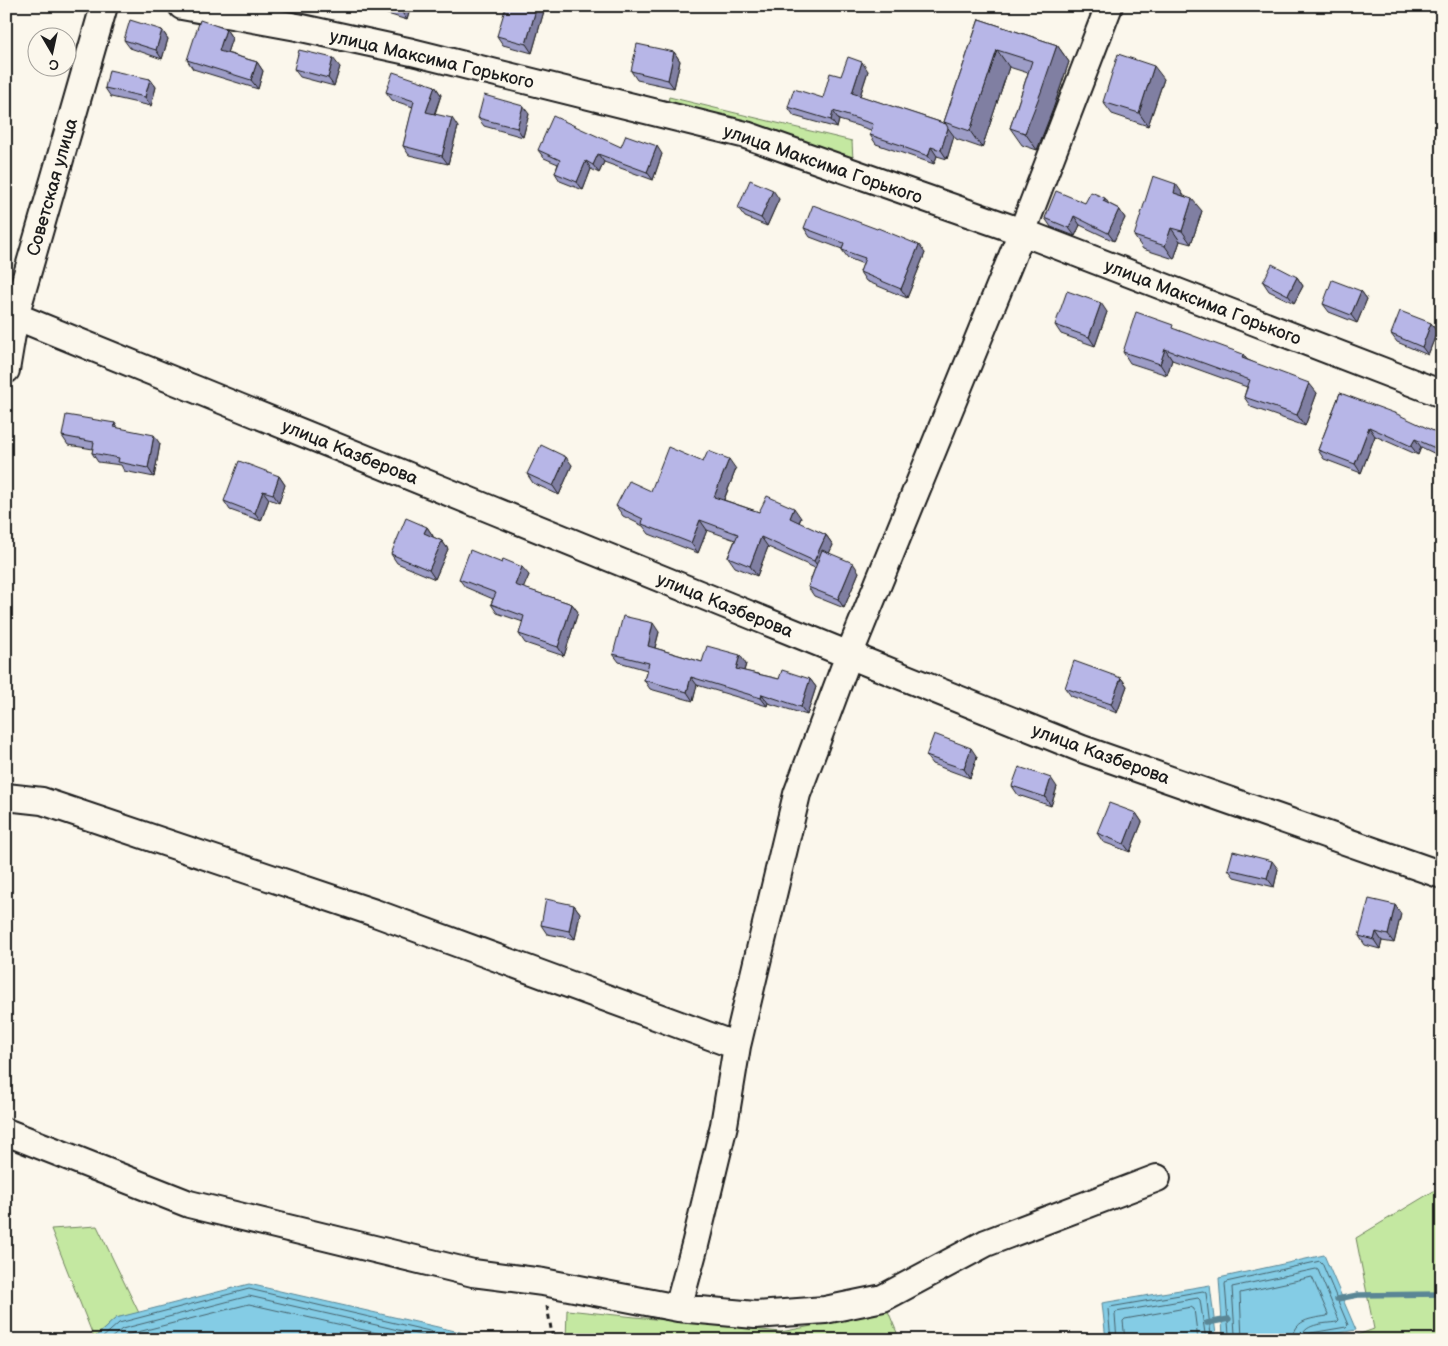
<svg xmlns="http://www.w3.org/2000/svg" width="1448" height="1346" font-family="'Balsamiq Sans',sans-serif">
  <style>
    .green { fill: #c4e8a1; stroke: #70825e }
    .water { fill: #84cce5; stroke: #5a8695 }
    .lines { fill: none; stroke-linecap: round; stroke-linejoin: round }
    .shore { stroke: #46626c; stroke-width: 1 }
    .stream { stroke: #5a8695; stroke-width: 5.5 }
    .minor-casing { stroke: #1c1c1c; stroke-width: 30 }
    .path { stroke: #1c1c1c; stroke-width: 3; stroke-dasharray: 5 4; stroke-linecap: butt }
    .minor { stroke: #fbf7ec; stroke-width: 26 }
    .wall { fill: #9d9dc7; stroke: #1c1c1c }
    .shaded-wall { fill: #807fa2; stroke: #1c1c1c }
    .building { fill: #b7b6e7; stroke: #1c1c1c }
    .labels { text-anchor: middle; stroke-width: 4; stroke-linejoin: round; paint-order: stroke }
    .street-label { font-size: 18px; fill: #1c1c1c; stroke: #fbf7ec }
  </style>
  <rect width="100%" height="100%" fill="#fbf7ec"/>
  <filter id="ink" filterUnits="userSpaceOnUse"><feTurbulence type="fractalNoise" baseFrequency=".02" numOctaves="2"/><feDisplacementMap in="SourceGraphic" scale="10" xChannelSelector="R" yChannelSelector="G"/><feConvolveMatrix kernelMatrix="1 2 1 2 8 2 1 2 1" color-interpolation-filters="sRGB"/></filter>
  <g filter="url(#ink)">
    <path class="green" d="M 669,97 L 852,141 L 853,160 L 666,112 Z
      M 1442,1186 L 1442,1340 L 1344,1340 L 1374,1329 L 1356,1238 Z
      M 97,1226 L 139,1313 L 116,1318 L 94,1338 L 51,1229 Z
      M 567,1310 L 781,1332 L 888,1311 L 900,1340 L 566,1340 Z"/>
    <path class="water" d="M 1324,1255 L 1356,1330 L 1298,1340 L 1106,1340 L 1102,1303 L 1210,1285 L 1216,1335 L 1223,1336 L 1219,1278 Z
      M 249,1284 L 464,1333 L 485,1340 L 92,1340 L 116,1318 Z"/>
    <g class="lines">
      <path class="shore" d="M 100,1340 L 119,1323 L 249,1289 L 468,1340
        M 109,1340 L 122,1329 L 249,1296 L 442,1340
        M 121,1340 L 126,1335 L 249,1304 L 408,1340
        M 1111,1340 L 1108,1309 L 1110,1307 L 1203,1291 L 1206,1293 L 1211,1335 L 1214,1340
        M 1117,1340 L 1115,1315 L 1116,1312 L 1198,1298 L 1200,1300 L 1206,1340
        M 1125,1340 L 1123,1321 L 1125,1319 L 1191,1307 L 1194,1309 L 1198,1340
        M 1226,1340 L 1229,1334 L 1225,1284 L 1226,1282 L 1320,1261 L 1322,1263 L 1348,1325 L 1346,1327 L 1311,1333 L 1308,1335 L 1307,1340
        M 1234,1340 L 1235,1334 L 1232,1287 L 1316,1269 L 1318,1270 L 1339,1320 L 1337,1322 C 1324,1324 1302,1323 1301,1340
        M 1242,1340 L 1240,1293 L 1312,1277 L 1328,1314 L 1327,1316 C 1310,1319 1294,1319 1293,1340"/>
      <path class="stream" d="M 1337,1299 L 1358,1295 L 1442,1294
        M 1207,1323 L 1229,1319"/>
      <defs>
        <path id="minor" d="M 182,6 L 297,27 L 412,52 L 746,135 L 1022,232 L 1442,394
          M 15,316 L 849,655 L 1082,749 L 1442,875
          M 6,370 L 15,316 L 104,6
          M 6,797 L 42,801 L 375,913 L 737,1046
          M 6,1132 L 189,1204 L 473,1273 L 543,1282 L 678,1308 L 755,1315 L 825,1310 L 883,1298 L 986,1243 L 1157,1178
          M 678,1308 L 695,1245 L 724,1125 L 737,1046 L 797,794 L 849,655 L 1022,232 L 1109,6"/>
      </defs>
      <use href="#minor" class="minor-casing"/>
      <path class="path" d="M 547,1306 L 553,1340"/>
      <use href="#minor" class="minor"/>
    </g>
    <path class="wall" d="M 369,6 L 411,6 L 407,20 L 371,9 Z
      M 1338,6 L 1353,6 L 1351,11 Z
      M 517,8 L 544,11 L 532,53 L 503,45 L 497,36 Z
      M 979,19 L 1057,45 L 1069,62 L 1053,109 L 1037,150 L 1022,145 L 1010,128 L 1028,73 L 1009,67 L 982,148 L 956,139 L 954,136 L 947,159 L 937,156 L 934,164 L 876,144 L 870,135 L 871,130 L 839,120 L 837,128 L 794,116 L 788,107 L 823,98 L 841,76 L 868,71 L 860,96 L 946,124 L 944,122 Z
      M 226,29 L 232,38 L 227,53 L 257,62 L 263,71 L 258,89 L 193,69 L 187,60 Z
      M 162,30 L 168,39 L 162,59 L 130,48 L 124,40 Z
      M 674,52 L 680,61 L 674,88 L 637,80 L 631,71 Z
      M 340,67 L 334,86 L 300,77 L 294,69 Z
      M 150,79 L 156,87 L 151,106 L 111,97 L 105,88 Z
      M 1164,79 L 1148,126 L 1112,114 L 1103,102 Z
      M 435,86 L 441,95 L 435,114 L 458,127 L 448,164 L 409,155 L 403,146 L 413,107 L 392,100 L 386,92 Z
      M 529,114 L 523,137 L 484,126 L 478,118 Z
      M 621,147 L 662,154 L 653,180 L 604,162 L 599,173 L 591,169 L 583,190 L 560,181 L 555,173 L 558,164 L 544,158 L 538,150 Z
      M 1185,196 L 1202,211 L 1191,244 L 1180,241 L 1174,259 L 1143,249 L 1134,236 Z
      M 779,199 L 767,226 L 745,217 L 738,208 Z
      M 1085,203 L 1109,204 L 1119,209 L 1125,218 L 1114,241 L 1080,225 L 1075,236 L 1051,227 L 1045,218 Z
      M 804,228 L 925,253 L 907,298 L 866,281 L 860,272 L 863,264 L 848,258 L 842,250 L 842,249 L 810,237 Z
      M 1297,277 L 1303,286 L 1294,303 L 1269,291 L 1263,282 Z
      M 1361,291 L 1367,299 L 1357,323 L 1329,312 L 1323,304 Z
      M 1107,312 L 1095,346 L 1061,334 L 1055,325 Z
      M 1431,323 L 1437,332 L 1428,355 L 1397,342 L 1391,334 Z
      M 1177,330 L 1248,360 L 1317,393 L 1305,426 L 1251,407 L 1244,397 L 1247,387 L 1172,360 L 1167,375 L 1130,363 L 1123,352 Z
      M 1340,393 L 1442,435 L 1442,457 L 1421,447 L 1418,455 L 1375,436 L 1361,473 L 1324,459 L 1318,450 Z
      M 115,423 L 118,428 L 160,444 L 154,477 L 124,471 L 121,465 L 98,462 L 92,453 L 93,449 L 68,445 L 62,436 Z
      M 703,462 L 736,469 L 724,500 L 759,512 L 801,518 L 799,523 L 826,535 L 833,545 L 829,553 L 859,572 L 844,608 L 814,596 L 808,587 L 815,568 L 768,547 L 757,576 L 735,567 L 728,557 L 735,540 L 707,530 L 698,553 L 649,534 L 643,526 L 623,516 L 616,506 L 651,491 Z
      M 572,465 L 559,495 L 533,483 L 527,474 Z
      M 279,476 L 285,485 L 279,503 L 269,499 L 261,521 L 230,510 L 224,501 Z
      M 427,527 L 433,536 L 433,537 L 442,541 L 448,549 L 435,579 L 397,563 L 391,554 Z
      M 529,575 L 523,588 L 572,604 L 578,612 L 564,656 L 525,643 L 519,634 L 523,622 L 497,613 L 491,604 L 493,599 L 465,587 L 459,579 Z
      M 659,632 L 655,648 L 702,662 L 746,664 L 744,671 L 779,679 L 810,679 L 816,687 L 807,715 L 768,703 L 767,706 L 697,685 L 693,701 L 650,689 L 644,680 L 647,670 L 619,662 L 613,654 Z
      M 1121,678 L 1127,686 L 1117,713 L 1071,696 L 1065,688 Z
      M 926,756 L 977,757 L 970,778 L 932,764 Z
      M 1012,786 L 1057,787 L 1051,806 L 1018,795 Z
      M 1136,813 L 1142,822 L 1130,852 L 1103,842 L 1097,833 Z
      M 1228,869 L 1278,869 L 1274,887 L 1234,877 Z
      M 574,905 L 580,913 L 575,939 L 547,934 L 541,925 Z
      M 1395,905 L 1401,914 L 1394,943 L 1382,941 L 1380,949 L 1365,945 L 1359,936 Z"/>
    <path class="shaded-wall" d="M 403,6 L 411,6 L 407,20 L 401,11 Z
      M 537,6 L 541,6 L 544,11 L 532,53 L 526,44 Z
      M 1348,6 L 1353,6 L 1351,11 Z
      M 226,29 L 232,38 L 225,59 L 219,51 Z
      M 162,30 L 168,39 L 162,59 L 156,50 Z
      M 1057,45 L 1069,62 L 1053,109 L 1037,150 L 1025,133 Z
      M 997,50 L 1009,67 L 982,148 L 970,131 Z
      M 674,52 L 680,61 L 674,88 L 668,80 Z
      M 333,58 L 340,67 L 334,86 L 328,78 Z
      M 257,62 L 263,71 L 258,89 L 251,80 Z
      M 862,62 L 868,71 L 858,102 L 852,93 Z
      M 1154,66 L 1164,79 L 1148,126 L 1139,113 Z
      M 150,79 L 156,87 L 151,106 L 145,97 Z
      M 435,86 L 441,95 L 432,120 L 426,112 Z
      M 523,106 L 529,114 L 523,137 L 517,128 Z
      M 833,111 L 839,120 L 837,128 L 831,120 Z
      M 452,118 L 458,127 L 448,164 L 442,156 Z
      M 948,128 L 954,136 L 947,159 L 941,150 Z
      M 657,146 L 662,154 L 653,180 L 647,172 Z
      M 931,147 L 937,156 L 934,164 L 928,156 Z
      M 598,154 L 604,162 L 599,173 L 593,165 Z
      M 586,161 L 591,169 L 583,190 L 577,182 Z
      M 1176,184 L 1185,197 L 1174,193 Z
      M 773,190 L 779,199 L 767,226 L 761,218 Z
      M 1105,198 L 1111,207 L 1103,201 Z
      M 1192,199 L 1202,211 L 1191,244 L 1182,231 Z
      M 1119,209 L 1125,218 L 1114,241 L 1108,233 Z
      M 1074,216 L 1080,225 L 1075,236 L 1069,228 Z
      M 1171,228 L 1180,241 L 1174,259 L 1165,246 Z
      M 919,245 L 925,253 L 907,298 L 901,289 Z
      M 1297,277 L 1303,286 L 1294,303 L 1288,295 Z
      M 1361,291 L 1367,299 L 1357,323 L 1351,315 Z
      M 1101,303 L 1107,312 L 1095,346 L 1089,337 Z
      M 1431,323 L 1437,332 L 1428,355 L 1422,347 Z
      M 1165,349 L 1172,360 L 1167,375 L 1160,364 Z
      M 1243,354 L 1251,365 L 1242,358 Z
      M 1309,383 L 1317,393 L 1305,426 L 1297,415 Z
      M 1369,427 L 1375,436 L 1361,473 L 1355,464 Z
      M 154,435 L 160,444 L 154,477 L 148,468 Z
      M 1415,439 L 1421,447 L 1418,455 L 1411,446 Z
      M 566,457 L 572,465 L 559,495 L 553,486 Z
      M 729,459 L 736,469 L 721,507 L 714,497 Z
      M 279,476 L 285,485 L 279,503 L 273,494 Z
      M 263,491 L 269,499 L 261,521 L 255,513 Z
      M 794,508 L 801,518 L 796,528 L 790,518 Z
      M 700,520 L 707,530 L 698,553 L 691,543 Z
      M 427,527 L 433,536 L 430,542 L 424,533 Z
      M 826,535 L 833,545 L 821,571 L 814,561 Z
      M 761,537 L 768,547 L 757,576 L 750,566 Z
      M 442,541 L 448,549 L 435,579 L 429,570 Z
      M 853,563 L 859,572 L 844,608 L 838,599 Z
      M 522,567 L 529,575 L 521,594 L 515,585 Z
      M 572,604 L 578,612 L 564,656 L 558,647 Z
      M 653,623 L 659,632 L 653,655 L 648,646 Z
      M 740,655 L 746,664 L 742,677 L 736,669 Z
      M 691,677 L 697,685 L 693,701 L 687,692 Z
      M 1121,678 L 1127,686 L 1117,713 L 1111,704 Z
      M 810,679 L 816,687 L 807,715 L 801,707 Z
      M 762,694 L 768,703 L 767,706 L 761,698 Z
      M 971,748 L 977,757 L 970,778 L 964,769 Z
      M 1051,778 L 1057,787 L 1051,806 L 1045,797 Z
      M 1136,813 L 1142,822 L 1130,852 L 1124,844 Z
      M 1272,861 L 1278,869 L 1274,887 L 1267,878 Z
      M 574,905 L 580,913 L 575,939 L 569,931 Z
      M 1395,905 L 1401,914 L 1394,943 L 1388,935 Z
      M 1376,932 L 1382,941 L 1380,949 L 1374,940 Z"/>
    <path class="building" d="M 385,6 L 403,6 L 401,11 Z
      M 506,6 L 512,6 L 517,8 L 517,6 L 537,6 L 526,44 L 497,36 Z
      M 979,19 L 1057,45 L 1041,92 L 1025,133 L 1010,128 L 1032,61 L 997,50 L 970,131 L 944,122 Z
      M 130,20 L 162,30 L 156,50 L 124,40 Z
      M 200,20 L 226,29 L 219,51 L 257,62 L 251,80 L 187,60 Z
      M 637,44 L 674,52 L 668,80 L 631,71 Z
      M 299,50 L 333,58 L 328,78 L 294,69 Z
      M 1118,54 L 1154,66 L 1139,113 L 1103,102 Z
      M 848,57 L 862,62 L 852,93 L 946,124 L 948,128 L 941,150 L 931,147 L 928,156 L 903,147 L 904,146 L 870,135 L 873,124 L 833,111 L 831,120 L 788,107 L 794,89 L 823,98 L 830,73 L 841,76 Z
      M 109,70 L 150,79 L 145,97 L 105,88 Z
      M 393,72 L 435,86 L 426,112 L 452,118 L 442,156 L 403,146 L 414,101 L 386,92 Z
      M 484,95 L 523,106 L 517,128 L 478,118 Z
      M 553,116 L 621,147 L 626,135 L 657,146 L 647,172 L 598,154 L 593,165 L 586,161 L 577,182 L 555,173 L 560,160 L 538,150 Z
      M 1153,176 L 1176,184 L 1174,193 L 1192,199 L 1182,231 L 1171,228 L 1165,246 L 1134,236 Z
      M 750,180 L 773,190 L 761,218 L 738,208 Z
      M 1056,191 L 1085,203 L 1091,192 L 1105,198 L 1103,201 L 1119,209 L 1108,233 L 1074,216 L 1069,228 L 1045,218 Z
      M 813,205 L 877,229 L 878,228 L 919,245 L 901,289 L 860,272 L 865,258 L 842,250 L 844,243 L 804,228 Z
      M 1272,264 L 1297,277 L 1288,295 L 1263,282 Z
      M 1332,280 L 1361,291 L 1351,315 L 1323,304 Z
      M 1067,291 L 1101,303 L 1089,337 L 1055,325 Z
      M 1400,311 L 1431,323 L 1422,347 L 1391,334 Z
      M 1136,312 L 1173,325 L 1172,328 L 1243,354 L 1242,358 L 1309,383 L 1297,415 L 1244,397 L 1250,380 L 1165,349 L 1160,364 L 1123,352 Z
      M 1340,393 L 1397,414 L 1442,435 L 1442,451 L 1415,439 L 1411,446 L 1369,427 L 1355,464 L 1318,450 Z
      M 66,415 L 115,423 L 114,427 L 154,435 L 148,468 L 118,462 L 119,458 L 92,453 L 94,442 L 62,436 Z
      M 541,445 L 566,457 L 553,486 L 527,474 Z
      M 668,447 L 703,462 L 708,451 L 729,459 L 714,497 L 759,512 L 767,496 L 794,508 L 790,518 L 826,535 L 814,561 L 761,537 L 750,566 L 728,557 L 738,534 L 700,520 L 691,543 L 642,524 L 643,519 L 616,506 L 629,481 L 651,491 Z
      M 239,461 L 279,476 L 273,494 L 263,491 L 255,513 L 224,501 Z
      M 406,518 L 427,527 L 424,533 L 442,541 L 429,570 L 391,554 Z
      M 470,550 L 502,563 L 503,559 L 522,567 L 515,585 L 572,604 L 558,647 L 519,634 L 524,616 L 491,604 L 496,593 L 459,579 Z
      M 822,550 L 853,563 L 838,599 L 808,587 Z
      M 623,616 L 653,623 L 648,646 L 702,662 L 707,646 L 740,655 L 736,669 L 779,679 L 782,670 L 810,679 L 801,707 L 762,694 L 761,698 L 691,677 L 687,692 L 644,680 L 649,663 L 613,654 Z
      M 1074,661 L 1121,678 L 1111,704 L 1065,688 Z
      M 934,734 L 971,748 L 964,769 L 926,756 Z
      M 1019,767 L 1051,778 L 1045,797 L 1012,786 Z
      M 1109,803 L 1136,813 L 1124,844 L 1097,833 Z
      M 1233,851 L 1272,861 L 1267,878 L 1228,869 Z
      M 546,899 L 574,905 L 569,931 L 541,925 Z
      M 1369,899 L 1395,905 L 1388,935 L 1376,932 L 1374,940 L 1359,936 Z"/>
  </g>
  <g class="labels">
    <g class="street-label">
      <text transform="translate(432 59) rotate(13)" y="6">улица Максима Горького</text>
      <text transform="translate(823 164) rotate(19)" y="6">улица Максима Горького</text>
      <text transform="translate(52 187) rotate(-74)" y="6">Советская улица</text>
      <text transform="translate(1203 302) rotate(21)" y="6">улица Максима Горького</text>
      <text transform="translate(350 452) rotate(22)" y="6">улица Казберова</text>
      <text transform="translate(725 605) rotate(22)" y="6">улица Казберова</text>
      <text transform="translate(1101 754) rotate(20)" y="6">улица Казберова</text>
    </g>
  </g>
  <rect width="1448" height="1346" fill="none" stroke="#fbf7ec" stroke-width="25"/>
  <rect x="12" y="12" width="1423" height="1321" fill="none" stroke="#1c1c1c" stroke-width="2" filter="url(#ink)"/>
  <g transform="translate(52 52) rotate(171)"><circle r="24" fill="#fbf7ec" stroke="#a29f99"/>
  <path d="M0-4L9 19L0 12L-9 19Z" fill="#1c1c1c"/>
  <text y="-8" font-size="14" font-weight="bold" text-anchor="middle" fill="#1c1c1c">С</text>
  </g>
</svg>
